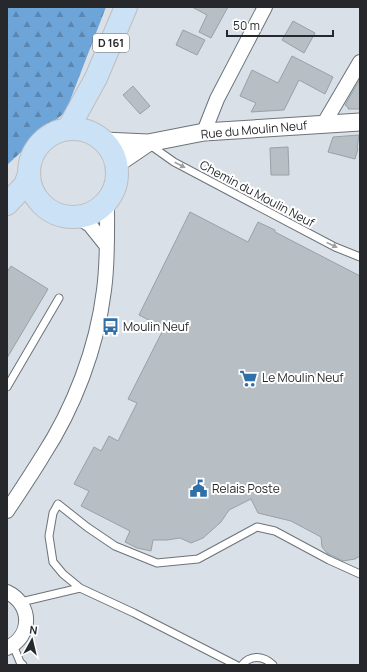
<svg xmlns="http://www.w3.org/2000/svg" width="367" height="672" font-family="Manrope,sans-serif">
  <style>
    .forest { fill: url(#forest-firs) }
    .building { fill: #b7bec4; stroke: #9aa0a7 }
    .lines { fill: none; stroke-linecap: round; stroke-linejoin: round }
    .service-casing { stroke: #6d7379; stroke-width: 9 }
    .minor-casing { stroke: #6d7379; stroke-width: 16 }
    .tertiary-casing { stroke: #6d7379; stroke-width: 19 }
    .primary-casing { stroke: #bebebf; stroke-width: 24 }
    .service { stroke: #fff; stroke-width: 7 }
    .minor { stroke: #fff; stroke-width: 14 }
    .tertiary { stroke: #fff; stroke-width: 17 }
    .primary { stroke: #cbe1f5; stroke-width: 22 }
    .oneway { fill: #9d9ea0 }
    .labels { text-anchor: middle; stroke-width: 4; stroke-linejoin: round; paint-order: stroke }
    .shield { fill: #fff; stroke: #67686b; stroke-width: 1 }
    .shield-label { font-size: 11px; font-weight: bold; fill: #26282b }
    .street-label { font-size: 12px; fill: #26282b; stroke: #fff }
    .poi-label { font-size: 12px; fill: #26282b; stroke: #fff; text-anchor: start }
  </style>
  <defs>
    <pattern id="forest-firs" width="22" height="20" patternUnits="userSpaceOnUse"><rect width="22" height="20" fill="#6ea5d9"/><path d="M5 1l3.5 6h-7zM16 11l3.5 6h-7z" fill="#5a86b0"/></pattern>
  </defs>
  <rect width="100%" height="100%" fill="#d9e0e7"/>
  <path class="forest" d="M 7,7 L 106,7 L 66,111 L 7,165 Z"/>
  <path class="building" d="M 192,7 L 228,7 L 211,38 L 199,32 L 207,15 Z
    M 293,21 L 315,33 L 304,53 L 282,40 Z
    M 183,30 L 205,40 L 197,55 L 176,45 Z
    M 292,56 L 333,77 L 325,94 L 299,80 L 284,110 L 251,112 L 256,103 L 240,96 L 252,70 L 278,83 Z
    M 360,79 L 360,109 L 348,109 L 348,107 L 345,105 Z
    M 133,86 L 150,106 L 140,114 L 123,95 Z
    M 359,135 L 357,148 L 358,149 L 355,159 L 328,152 L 333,137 Z
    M 288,147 L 289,175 L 271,175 L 270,148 Z
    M 190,212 L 248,242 L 258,222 L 275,230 L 275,232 L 360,276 L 360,556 L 355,559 L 343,561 L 327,553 L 322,547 L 321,537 L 291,521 L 258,513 L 251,499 L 229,510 L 221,522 L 203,538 L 191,543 L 180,538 L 167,540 L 153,540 L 151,551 L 137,548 L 125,542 L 130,531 L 81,506 L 89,491 L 74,484 L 94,447 L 101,451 L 109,436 L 118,441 L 137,403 L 128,399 L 164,328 L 139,315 Z
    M 11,266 L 48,289 L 7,358 L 7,272 Z"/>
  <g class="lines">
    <defs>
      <path id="service" d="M 150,145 L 174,162 L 335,247 L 360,257
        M 7,387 L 59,298
        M 80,588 L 63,574 L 53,562 L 49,536 L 53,513 L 58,504 L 87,527 L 115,546 L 157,563 L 198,559 L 257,527 L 275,531 L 329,560 L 360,574
        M 21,602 L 80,588 L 134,613 L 236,665
        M 13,645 L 20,662 L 23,665
        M 242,665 C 251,654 264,656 273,665"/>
      <path id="minor" d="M 323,125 L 360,62
        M 204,132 L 217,99 L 265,7
        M 78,217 L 90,225 L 106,245
        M 7,511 C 19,493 31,475 42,457 C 74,408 97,348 104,290 C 108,261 107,231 107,202
        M 7,592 C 32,604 33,636 7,648"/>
      <path id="tertiary" d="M 104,141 L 148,143 L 204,132 L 360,122
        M 117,164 L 148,143"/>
      <path id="primary" d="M29 173a44 44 0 1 1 88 0a44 44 0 1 1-88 0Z
        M 68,129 L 96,78 L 126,7
        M 7,204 L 25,185 L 29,174"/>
    </defs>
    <use href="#service" class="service-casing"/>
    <use href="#minor" class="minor-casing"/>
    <use href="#tertiary" class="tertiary-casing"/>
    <use href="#primary" class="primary-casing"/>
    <use href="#service" class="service"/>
    <use href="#minor" class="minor"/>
    <use href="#tertiary" class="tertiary"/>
    <use href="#primary" class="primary"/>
  </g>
  <defs><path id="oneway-solid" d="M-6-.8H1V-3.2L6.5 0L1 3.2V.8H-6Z"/></defs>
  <g class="oneway">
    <use href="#oneway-solid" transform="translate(180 165) rotate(28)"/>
    <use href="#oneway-solid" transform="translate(332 245) rotate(26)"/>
  </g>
  <defs>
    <symbol id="bus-bare" viewBox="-9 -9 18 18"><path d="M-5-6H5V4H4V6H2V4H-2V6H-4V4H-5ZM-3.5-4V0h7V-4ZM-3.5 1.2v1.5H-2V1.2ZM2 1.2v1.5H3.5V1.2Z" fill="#3070a7" stroke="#fff" stroke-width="2.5" paint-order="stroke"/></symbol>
    <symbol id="supermarket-bare" viewBox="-9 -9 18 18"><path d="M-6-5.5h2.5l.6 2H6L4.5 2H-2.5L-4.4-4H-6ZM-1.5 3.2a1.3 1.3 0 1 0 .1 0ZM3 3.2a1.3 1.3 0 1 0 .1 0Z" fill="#3070a7" stroke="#fff" stroke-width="2.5" paint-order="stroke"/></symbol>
    <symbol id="civic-bare" viewBox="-9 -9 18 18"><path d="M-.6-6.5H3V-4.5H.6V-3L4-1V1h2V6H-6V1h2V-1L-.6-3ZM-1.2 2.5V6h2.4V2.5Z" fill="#3070a7" stroke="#fff" stroke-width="2.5" paint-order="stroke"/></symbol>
  </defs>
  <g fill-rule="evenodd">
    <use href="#bus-bare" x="98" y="314" width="25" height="25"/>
    <use href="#supermarket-bare" x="236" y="366" width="25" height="25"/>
    <use href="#civic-bare" x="186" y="476" width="25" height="25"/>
  </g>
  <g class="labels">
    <rect class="shield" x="93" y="34" width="36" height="18" rx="3"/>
    <g class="shield-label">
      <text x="111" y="47">D 161</text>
    </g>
    <g class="street-label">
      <text transform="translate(254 130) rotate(-5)" y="4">Rue du Moulin Neuf</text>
      <text transform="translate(257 194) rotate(28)" y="4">Chemin du Moulin Neuf</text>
    </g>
    <g class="poi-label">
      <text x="123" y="331">Moulin Neuf</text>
      <text x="262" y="382">Le Moulin Neuf</text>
      <text x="212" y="493">Relais Poste</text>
    </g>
  </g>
  <rect width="367" height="672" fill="none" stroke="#26282b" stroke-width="16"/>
  <g transform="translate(32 640) rotate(8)" stroke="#ffffff" stroke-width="3" paint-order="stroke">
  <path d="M0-3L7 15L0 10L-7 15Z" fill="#26282b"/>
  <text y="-6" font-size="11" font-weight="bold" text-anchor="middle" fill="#26282b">N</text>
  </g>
  <path d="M227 30v6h106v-6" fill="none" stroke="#26282b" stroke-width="2"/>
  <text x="233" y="30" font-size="12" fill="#26282b" stroke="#ffffff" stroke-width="3" paint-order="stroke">50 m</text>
</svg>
